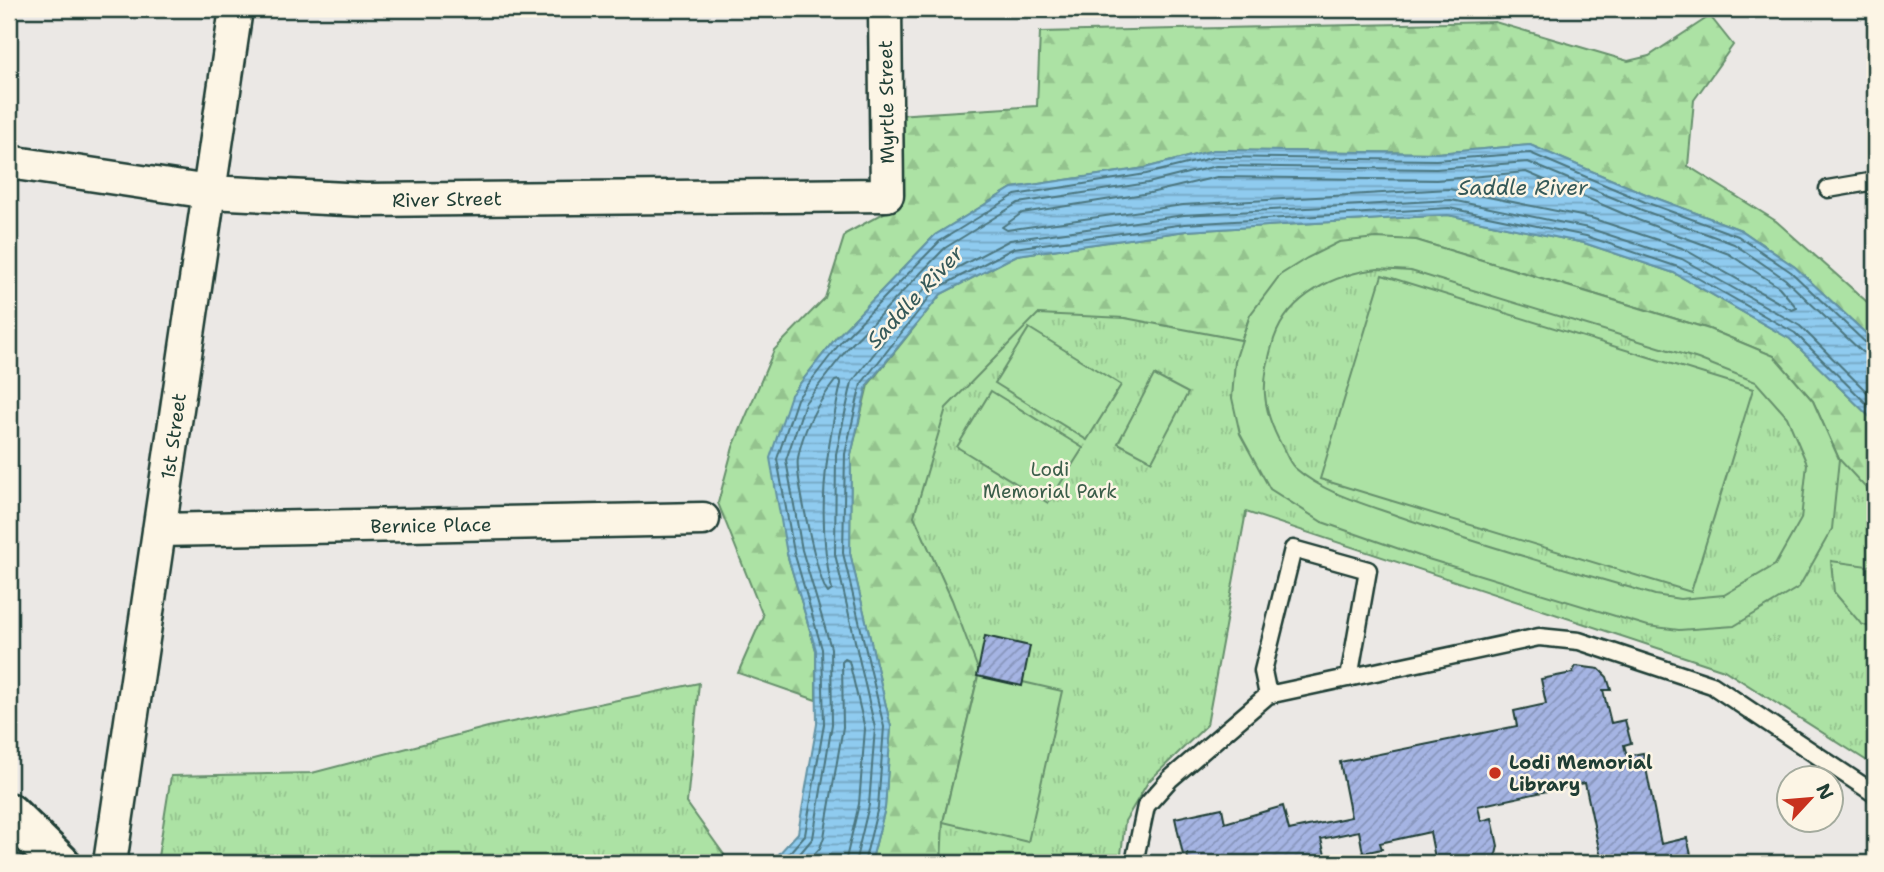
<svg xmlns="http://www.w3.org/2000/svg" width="1884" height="872" font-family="'Shantell Sans',sans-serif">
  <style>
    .grass { fill: url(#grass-tufts); stroke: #66906c; stroke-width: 2 }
    .forest { fill: url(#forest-firs); stroke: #66906c; stroke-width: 2 }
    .pitch { fill: #ace2a4; stroke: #66906c; stroke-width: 2; fill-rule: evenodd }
    .water { fill: url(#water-rules); stroke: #6292a4; stroke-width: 2 }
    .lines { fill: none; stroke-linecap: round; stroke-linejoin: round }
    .shore { stroke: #4c767f; stroke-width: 2 }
    .building { fill: url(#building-hatch); stroke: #1f3d34; stroke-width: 2 }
    .lane-casing { stroke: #1f3d34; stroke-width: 21 }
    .street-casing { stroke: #1f3d34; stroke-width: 37 }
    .secondary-casing { stroke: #1f3d34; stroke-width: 44 }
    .lane { stroke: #fcf5e5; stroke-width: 16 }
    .street { stroke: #fcf5e5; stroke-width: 32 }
    .secondary { stroke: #fcf5e5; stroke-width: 38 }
    .poi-dot { fill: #c8321e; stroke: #fcf5e5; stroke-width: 2.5 }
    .labels { text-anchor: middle; stroke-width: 5; stroke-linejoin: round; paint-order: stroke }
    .street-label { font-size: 19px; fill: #1f3d34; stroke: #fcf5e5 }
    .park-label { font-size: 19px; fill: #3b5e4a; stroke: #fcf5e5 }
    .poi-label { font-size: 19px; font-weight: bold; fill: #1f3d34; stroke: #fcf5e5; text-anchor: start }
    .water-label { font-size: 21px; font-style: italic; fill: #355959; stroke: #fcf5e5 }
  </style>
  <defs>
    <pattern id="grass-tufts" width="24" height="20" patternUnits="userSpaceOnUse" patternTransform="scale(1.75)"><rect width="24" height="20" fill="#ace2a4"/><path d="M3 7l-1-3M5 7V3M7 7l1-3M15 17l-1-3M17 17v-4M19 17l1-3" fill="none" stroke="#94c38e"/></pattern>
    <pattern id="forest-firs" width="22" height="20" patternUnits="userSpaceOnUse" patternTransform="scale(1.75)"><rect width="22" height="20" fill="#ace2a4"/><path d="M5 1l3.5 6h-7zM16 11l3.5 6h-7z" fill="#94c38e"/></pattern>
    <pattern id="water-rules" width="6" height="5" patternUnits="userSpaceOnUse" patternTransform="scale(1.75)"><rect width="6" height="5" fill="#8fcbef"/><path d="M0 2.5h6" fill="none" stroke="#74a6c2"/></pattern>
    <pattern id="building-hatch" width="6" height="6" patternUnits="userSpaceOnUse" patternTransform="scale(1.75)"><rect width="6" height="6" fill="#a5b4e3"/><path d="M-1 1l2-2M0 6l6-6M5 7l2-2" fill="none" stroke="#8694b9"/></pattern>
  </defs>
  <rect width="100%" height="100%" fill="#ebe8e5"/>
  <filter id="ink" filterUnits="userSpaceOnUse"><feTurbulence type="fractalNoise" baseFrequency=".0143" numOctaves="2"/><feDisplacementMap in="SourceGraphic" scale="14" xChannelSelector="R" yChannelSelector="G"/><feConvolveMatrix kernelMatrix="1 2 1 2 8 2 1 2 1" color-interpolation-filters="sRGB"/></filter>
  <g filter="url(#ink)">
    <path class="grass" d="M 1448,215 L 1875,422 L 1875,766 L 1724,670 L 1246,512 L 1207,725 L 1148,782 L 1125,821 L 1120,863 L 871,863 L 885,808 L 891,727 L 850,553 L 941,294 Z
      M 699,683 L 687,803 L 730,863 L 157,863 L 171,776 L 312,773 L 488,727 Z"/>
    <path class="forest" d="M 1710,16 L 1733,45 L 1694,100 L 1688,166 L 1776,221 L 1875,309 L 1875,342 L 1795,267 L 1741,230 L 1648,195 L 1530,145 L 1437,153 L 1214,150 L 1145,168 L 1012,188 L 935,235 L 836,338 L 791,395 L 787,554 L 816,650 L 816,700 L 738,673 L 763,616 L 718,503 L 733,447 L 774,350 L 825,298 L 845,234 L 899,205 L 896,115 L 1037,106 L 1040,32 L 1495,22 L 1628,61 L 1649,56 Z
      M 1448,215 L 1584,243 L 1674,273 L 1790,339 L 1875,422 L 1875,498 L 1839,459 L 1813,401 L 1774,356 L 1709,329 L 1416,240 L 1250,315 L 1241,340 L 1125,318 L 1038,314 L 946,408 L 914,516 L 952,600 L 979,672 L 943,822 L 941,863 L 871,863 L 885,808 L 891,727 L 850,553 L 851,455 L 868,385 L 941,294 L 1017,255 L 1186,231 Z"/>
    <path class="pitch" d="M 1376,238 L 1416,240 L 1709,329 L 1774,356 L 1813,401 L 1839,459 L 1832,529 L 1799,587 L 1734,626 L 1679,630 L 1648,626 L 1428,559 L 1322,522 L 1270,489 L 1240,434 L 1232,398 L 1235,361 L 1250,315 L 1280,275 L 1307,258 L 1339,242 ZM 1378,269 L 1411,271 L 1698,359 L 1756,382 L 1787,417 L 1807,464 L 1801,519 L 1775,565 L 1724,595 L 1680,599 L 1655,595 C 1570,570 1484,546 1401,517 C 1365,504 1325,494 1295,468 C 1289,463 1286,453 1282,446 C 1260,406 1261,381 1274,339 C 1289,295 1335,274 1378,269 Z
      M 1382,275 L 1753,389 L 1691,592 L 1320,479 Z
      M 1029,328 L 1121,385 L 1087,440 L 995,383 Z
      M 1154,375 L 1188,393 L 1152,461 L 1118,443 Z
      M 991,391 L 1083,448 L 1048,503 L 957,447 Z
      M 1831,561 L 1875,567 L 1875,629 L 1861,624 L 1834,592 Z
      M 979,672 L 1062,691 L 1028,842 L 943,822 Z"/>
    <path class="water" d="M 1530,145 L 1648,195 L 1741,230 L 1795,267 L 1875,342 L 1875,422 L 1790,339 L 1674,273 L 1584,243 L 1448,215 L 1186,231 L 1017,255 L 941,294 L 867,385 L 851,455 L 850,553 L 891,727 L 885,808 L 871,863 L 741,863 L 778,855 L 798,833 L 817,724 L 816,650 L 787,554 L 770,458 L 791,395 L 836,338 L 935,235 L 1012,188 L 1145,168 L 1214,150 L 1437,153 Z"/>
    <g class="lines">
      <path class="shore" d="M 1526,172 L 1638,220 L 1729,254 L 1779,287 L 1797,308 L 1792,310 L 1682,248 L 1591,218 L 1449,189 L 1183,205 L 1007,230 L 1002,227 L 1022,213 L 1150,193 L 1217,177 L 1436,180 Z
        M 839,380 L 841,384 C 825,455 816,518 832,590 L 828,593 C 818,582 795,474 798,458 C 803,428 817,404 835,381 Z
        M 775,863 L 783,860 L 805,835 L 824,724 L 822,649 L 794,552 L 777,459 L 797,399 L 841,342 L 940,241 L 1015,195 L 1146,174 L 1215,157 L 1436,160 L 1530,153 L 1645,202 L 1738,236 L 1791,272 L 1868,345 L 1875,347
        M 792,863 L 813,838 L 832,724 L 831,648 L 802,550 L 786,460 L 805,403 L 848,348 L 945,248 L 1018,203 L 1148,183 L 1216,166 L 1436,169 L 1528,162 L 1642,210 L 1734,244 L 1785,279 L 1862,352 L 1875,356
        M 806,863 L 820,848 L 824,837 L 843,727 L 842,662 L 845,659 L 849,661 L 865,729 L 859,804 L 845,863
        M 855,863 L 869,805 L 875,728 L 835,554 L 836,454 L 852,382 L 930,282 L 1010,240 L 1184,215 L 1451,200 L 1588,228 L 1682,259 L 1800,326 L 1875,400
        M 864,863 L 878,807 L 884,727 L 843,553 L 845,454 L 861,384 L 936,289 L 1014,248 L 1185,224 L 1449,208 L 1586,236 L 1678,267 L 1795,333 L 1875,412"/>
    </g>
    <path class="building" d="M 985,636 L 1030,646 L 1022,686 L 977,676 Z
      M 1576,666 L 1599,669 L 1607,677 L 1611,690 L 1603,690 L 1611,723 L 1625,720 L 1631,743 L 1624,745 L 1627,756 L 1643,753 L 1661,844 L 1687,838 L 1693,863 L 1602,863 L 1585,783 L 1478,806 L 1481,821 L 1492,818 L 1498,846 L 1494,863 L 1430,863 L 1429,860 L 1435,858 L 1430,832 L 1380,843 L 1382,849 L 1363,853 L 1359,831 L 1321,839 L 1327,863 L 1189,863 L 1187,854 L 1183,855 L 1175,818 L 1222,808 L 1225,823 L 1283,806 L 1289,830 L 1351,817 L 1340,762 L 1517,726 L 1514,711 L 1546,704 L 1541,679 L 1572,673 Z"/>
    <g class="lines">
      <defs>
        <path id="lane" d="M 1828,189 L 1875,181
          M 1268,695 L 1263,671 L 1293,549 L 1368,570 L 1349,678
          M 1134,863 L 1146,806 L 1170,779 L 1268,695 L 1539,637 L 1579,641 L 1712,685 L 1875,794"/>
        <path id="street" d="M 9,162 L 209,192 L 365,200 L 887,195 L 885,9
          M 159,530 L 703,519
          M 110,863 L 236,9"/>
        <path id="secondary" d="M 9,813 L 60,863"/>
      </defs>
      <use href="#lane" class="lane-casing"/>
      <use href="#street" class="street-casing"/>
      <use href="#secondary" class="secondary-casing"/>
      <use href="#lane" class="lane"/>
      <use href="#street" class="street"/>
      <use href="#secondary" class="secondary"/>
    </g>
  </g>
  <circle class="poi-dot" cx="1495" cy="773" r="7"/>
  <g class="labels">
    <g class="street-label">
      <text transform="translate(886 102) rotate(-91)" y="7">Myrtle Street</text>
      <text transform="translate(447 199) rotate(-1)" y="7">River Street</text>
      <text transform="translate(173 436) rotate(-82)" y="7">1st Street</text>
      <text transform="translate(431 525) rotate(-1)" y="7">Bernice Place</text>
    </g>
    <g class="park-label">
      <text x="1050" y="476">Lodi<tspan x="1050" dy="22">Memorial Park</tspan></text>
    </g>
    <g class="poi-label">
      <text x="1509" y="769">Lodi Memorial<tspan x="1509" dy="22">Library</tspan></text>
    </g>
    <g class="water-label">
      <text x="1523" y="195">Saddle River</text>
      <text transform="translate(915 297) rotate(-47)" y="7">Saddle River</text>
    </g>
  </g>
  <rect width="1884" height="872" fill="none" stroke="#fcf5e5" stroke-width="35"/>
  <rect x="18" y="18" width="1849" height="837" fill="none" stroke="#1f3d34" stroke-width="2.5" filter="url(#ink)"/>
  <g transform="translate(1810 799) rotate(64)"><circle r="33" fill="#fcf5e5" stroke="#a4ab9e" stroke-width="2"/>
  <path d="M0-5L12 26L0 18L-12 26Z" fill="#c8321e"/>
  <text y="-10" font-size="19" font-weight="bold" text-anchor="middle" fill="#1f3d34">N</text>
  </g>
</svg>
